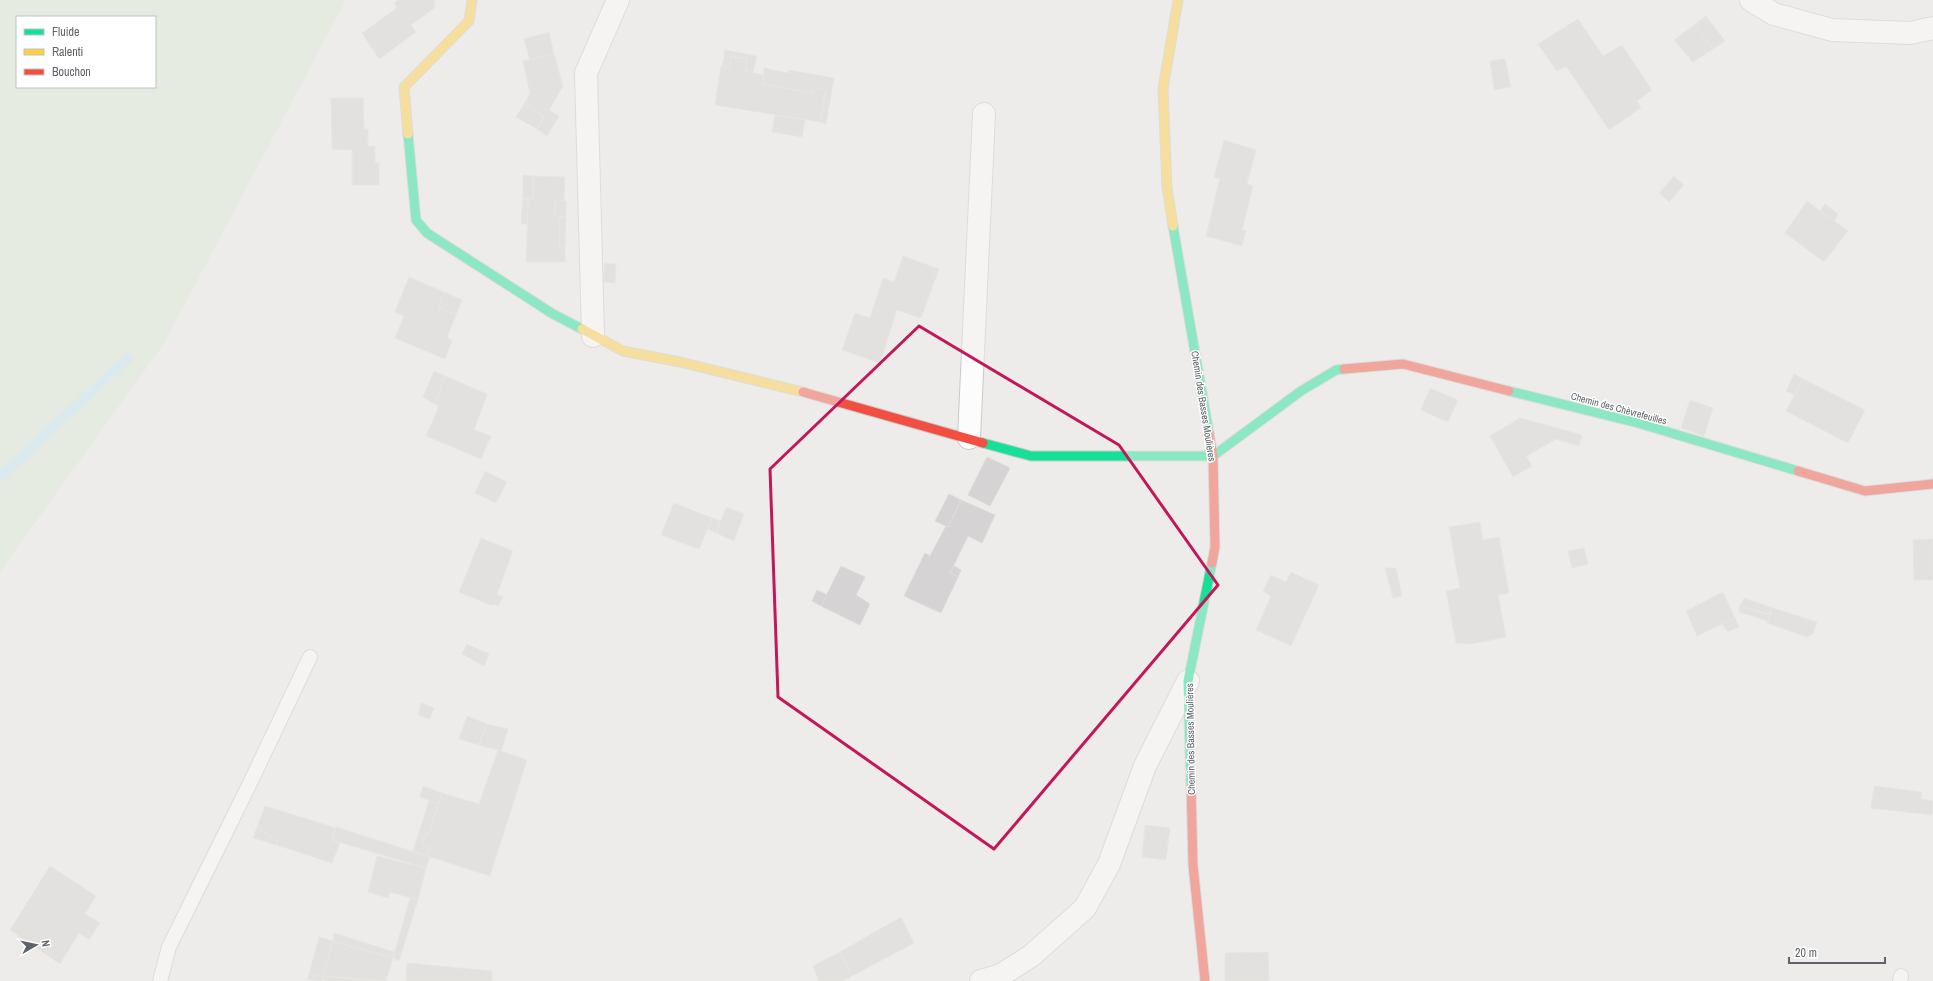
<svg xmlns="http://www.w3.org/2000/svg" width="1933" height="981" font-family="'Archivo Narrow',sans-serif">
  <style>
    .green { fill: #dae9d6; fill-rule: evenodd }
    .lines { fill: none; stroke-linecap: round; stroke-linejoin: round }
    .stream { stroke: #c0e6f7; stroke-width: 10 }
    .building { fill: #d5d3d3; stroke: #dedcd9 }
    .lane-casing { stroke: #c9c9c9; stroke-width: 16 }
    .street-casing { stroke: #c9c9c9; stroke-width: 24 }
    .fast-casing { stroke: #c8c9c9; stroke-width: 11 }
    .slow-casing { stroke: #c8c9c9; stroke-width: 11 }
    .jam-casing { stroke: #c8c9c9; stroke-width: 11 }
    .lane { stroke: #fcfcfc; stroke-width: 14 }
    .street { stroke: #fcfcfc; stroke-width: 22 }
    .fast { stroke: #16e098; stroke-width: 9 }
    .slow { stroke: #ffcf43; stroke-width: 9 }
    .jam { stroke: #f24e42; stroke-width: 9 }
    .marked { fill: none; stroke: #c2185b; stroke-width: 3; stroke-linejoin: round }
    .labels { text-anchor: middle; stroke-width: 3; stroke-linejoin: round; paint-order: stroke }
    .street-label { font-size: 10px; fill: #5f6367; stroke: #fff }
  </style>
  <rect width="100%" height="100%" fill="#eeecea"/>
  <path class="green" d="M 0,0 L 346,0 L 165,342 L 0,572 ZM 17,17 L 155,17 L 155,87 L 17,87 Z"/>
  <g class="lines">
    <path class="stream" d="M 0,477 L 128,358"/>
  </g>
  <path class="building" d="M 398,0 L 435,0 L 434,8 L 411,25 L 416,32 L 379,59 L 362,33 L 397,8 L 394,3 Z
    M 1706,16 L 1725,41 L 1713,49 L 1694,25 Z
    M 1578,19 L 1603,56 L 1622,45 L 1652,90 L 1637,101 L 1641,108 L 1609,130 L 1566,66 L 1557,71 L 1538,44 Z
    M 1694,25 L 1713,49 L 1693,62 L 1674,40 Z
    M 549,32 L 554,54 L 530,60 L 524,39 Z
    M 725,50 L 757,56 L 753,72 L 746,71 L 747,59 L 731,56 L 729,68 L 722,67 Z
    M 554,54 L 563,86 L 549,110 L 559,116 L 547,136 L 537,129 L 544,116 L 524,104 L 530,94 L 523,61 Z
    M 731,56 L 747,59 L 746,71 L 764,75 L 763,84 L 812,93 L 813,87 L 826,90 L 820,122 L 715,105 L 721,66 L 729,68 Z
    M 1505,59 L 1511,87 L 1494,90 L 1490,61 Z
    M 764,68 L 788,73 L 789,70 L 834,78 L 826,124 L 820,122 L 826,90 L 813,87 L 812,93 L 763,84 Z
    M 331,98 L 363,98 L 364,129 L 368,129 L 368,146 L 375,146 L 375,163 L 379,163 L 379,185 L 352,185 L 352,150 L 332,149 Z
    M 524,104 L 544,116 L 537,129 L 516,117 Z
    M 775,115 L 805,120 L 802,137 L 772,132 Z
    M 1224,140 L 1256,150 L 1247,184 L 1253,186 L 1242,230 L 1246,231 L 1242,246 L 1206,236 L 1220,178 L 1214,178 Z
    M 523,175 L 533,176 L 533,199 L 523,199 Z
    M 533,176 L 565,177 L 564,201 L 555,200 L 555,216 L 560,217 L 559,248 L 565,248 L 565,262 L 526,262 L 528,199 L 533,199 Z
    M 1674,176 L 1684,185 L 1669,202 L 1659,193 Z
    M 523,199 L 528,199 L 527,224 L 521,224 Z
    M 555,200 L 566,201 L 566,217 L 555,216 Z
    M 1807,201 L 1848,231 L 1824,262 L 1785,233 Z
    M 1825,204 L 1838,214 L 1834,221 L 1820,211 Z
    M 560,217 L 566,217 L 565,248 L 559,248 Z
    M 903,256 L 939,269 L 921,318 L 897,310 L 880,363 L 842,350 L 855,313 L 870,318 L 883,278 L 894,282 Z
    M 605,263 L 616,264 L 615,283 L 603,282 Z
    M 409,277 L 444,292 L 439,307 L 456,315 L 447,337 L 452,341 L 445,359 L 395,338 L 404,316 L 395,312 Z
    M 444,292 L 462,300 L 456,315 L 439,307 Z
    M 434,371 L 445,376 L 435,404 L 423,397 Z
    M 1794,374 L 1803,379 L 1795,395 L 1786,391 Z
    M 445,376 L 487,394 L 474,430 L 491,436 L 481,459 L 426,436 L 439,406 L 435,404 Z
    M 1803,379 L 1865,410 L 1848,443 L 1786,411 Z
    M 1430,388 L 1458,400 L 1448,422 L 1421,410 Z
    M 1690,400 L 1713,408 L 1704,436 L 1681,428 Z
    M 1520,418 L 1579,434 L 1582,436 L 1579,446 L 1556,439 L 1526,456 L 1532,466 L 1513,477 L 1490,436 Z
    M 987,457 L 1010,468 L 990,506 L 968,495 Z
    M 485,471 L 507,482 L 496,503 L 475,493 Z
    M 949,494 L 961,500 L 948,527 L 935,521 Z
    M 961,500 L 995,515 L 982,543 L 968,536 L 950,573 L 958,577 L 941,613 L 904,596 L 925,553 L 930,556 L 946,526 L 948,527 Z
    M 674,503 L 712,518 L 699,549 L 661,535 Z
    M 726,507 L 744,514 L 734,541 L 716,533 Z
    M 712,518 L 720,521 L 716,533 L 708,529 Z
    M 1480,522 L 1483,540 L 1499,537 L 1509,593 L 1498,595 L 1506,637 L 1471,644 L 1456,643 L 1446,591 L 1460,588 L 1449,527 Z
    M 481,538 L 513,551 L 497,594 L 503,597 L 498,606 L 493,604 L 493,606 L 459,592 Z
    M 1933,539 L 1933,580 L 1914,580 L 1913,540 Z
    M 1584,548 L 1588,564 L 1572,568 L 1568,551 Z
    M 841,566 L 865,577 L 856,595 L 870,604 L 860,625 L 821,606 Z
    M 954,566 L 961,570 L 958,577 L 950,573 Z
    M 1385,568 L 1396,568 L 1402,596 L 1393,598 Z
    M 1291,572 L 1319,585 L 1291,646 L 1256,630 L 1271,596 L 1263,591 L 1271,575 L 1286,582 Z
    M 817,590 L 827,595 L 821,606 L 812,601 Z
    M 1723,592 L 1735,618 L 1697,636 L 1686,611 Z
    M 1744,598 L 1773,608 L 1769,614 L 1740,606 Z
    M 1740,606 L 1770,615 L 1768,621 L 1739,612 Z
    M 1773,608 L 1817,622 L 1813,634 L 1807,637 L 1767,623 Z
    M 1735,618 L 1739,627 L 1728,632 L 1722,624 Z
    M 467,644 L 489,654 L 484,666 L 462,654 Z
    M 421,703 L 434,708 L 430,719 L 418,715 Z
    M 467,716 L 487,724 L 479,745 L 459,739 Z
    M 487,724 L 508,729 L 501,751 L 479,745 Z
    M 498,750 L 527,760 L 490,876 L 427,856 L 429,847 L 422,843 L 426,833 L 429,834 L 442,793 L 479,804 Z
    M 423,786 L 442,793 L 438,804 L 420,797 Z
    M 1874,786 L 1922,792 L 1921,799 L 1933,801 L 1932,815 L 1871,808 Z
    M 429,801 L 438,804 L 429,834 L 426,833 L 422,843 L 429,847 L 427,856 L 413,851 Z
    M 265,806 L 336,828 L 332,840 L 340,843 L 332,863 L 277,845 L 277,841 L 257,827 Z
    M 1145,825 L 1170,828 L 1166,860 L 1142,857 Z
    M 257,827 L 277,841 L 277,845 L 253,838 Z
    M 336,827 L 430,857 L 426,868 L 332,840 Z
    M 377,856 L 426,868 L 418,900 L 390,892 L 388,898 L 368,892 Z
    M 50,866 L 96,896 L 85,914 L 100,923 L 89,940 L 79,933 L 60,964 L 10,930 Z
    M 410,898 L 418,900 L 399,961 L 393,958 Z
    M 901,917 L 914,943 L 852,976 L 840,952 Z
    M 334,933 L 394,952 L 393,958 L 333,941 Z
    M 319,937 L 333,941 L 323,976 L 309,974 Z
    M 333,941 L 393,958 L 386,981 L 323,976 Z
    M 840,952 L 852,976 L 843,981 L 819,981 L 813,966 Z
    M 1268,952 L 1269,981 L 1225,981 L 1225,953 Z
    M 407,963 L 492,971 L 492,981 L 406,981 Z
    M 309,974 L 323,976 L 322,981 L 316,981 L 307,979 Z
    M 323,976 L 346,978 L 386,981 L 328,981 L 322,979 Z"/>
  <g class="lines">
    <defs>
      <path id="lane" d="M 160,981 L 169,947 L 250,783 L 310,657
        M 1900,981 L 1901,976"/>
      <path id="street" d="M 1751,0 L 1774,14 L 1832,30 L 1910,33 L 1933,28
        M 593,336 L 586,73 L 618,0
        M 969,438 L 984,114
        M 981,981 L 1001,975 L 1031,956 L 1085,908 L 1109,864 L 1145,766 L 1188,681"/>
      <path id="fast" d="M 408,134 L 416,220 L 427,233 L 553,314 L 582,329
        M 1173,226 L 1209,433
        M 1509,391 L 1638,423 L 1798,471
        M 983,443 L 1031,456 L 1213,456 L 1301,391 L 1336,370 L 1344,369
        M 1191,787 L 1188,681 L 1212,563"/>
      <path id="slow" d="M 408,134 L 404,87 L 469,21 L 472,0
        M 1173,226 L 1167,188 L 1163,89 L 1178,0
        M 582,329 L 623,351 L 680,362 L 803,392"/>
      <path id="jam" d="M 1344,369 L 1403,364 L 1509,391
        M 803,392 L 983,443
        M 1209,433 L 1213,456 L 1215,547 L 1212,563
        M 1798,471 L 1865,491 L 1933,484
        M 1191,787 L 1193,865 L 1205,981"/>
    </defs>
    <use href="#lane" class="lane-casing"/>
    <use href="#street" class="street-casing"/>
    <use href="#fast" class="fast-casing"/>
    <use href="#slow" class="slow-casing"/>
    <use href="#jam" class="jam-casing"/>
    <use href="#lane" class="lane"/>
    <use href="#street" class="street"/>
    <use href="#fast" class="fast"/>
    <use href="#slow" class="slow"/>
    <use href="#jam" class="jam"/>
  </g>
  <path d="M0 0H1933V981H0ZM 919,326 L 1119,445 L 1218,585 L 994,849 L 778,697 L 770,469 Z" fill="#eeecea" fill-opacity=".55" fill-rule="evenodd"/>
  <path class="marked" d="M 919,326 L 1119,445 L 1218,585 L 994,849 L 778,697 L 770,469 Z"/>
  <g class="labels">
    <g class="street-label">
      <text transform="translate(1204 406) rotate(81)" y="4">Chemin des Basses Moulières</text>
      <text transform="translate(1619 408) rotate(15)" y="4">Chemin des Chèvrefeuilles</text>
      <text transform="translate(1190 739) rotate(-91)" y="4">Chemin des Basses Moulières</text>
    </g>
  </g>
  <rect x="16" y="16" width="140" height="72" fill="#ffffff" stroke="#bfc1c2"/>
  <rect x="24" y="29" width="20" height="6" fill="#16e098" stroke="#bfc1c2"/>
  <text x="52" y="36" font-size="12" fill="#5f6367">Fluide</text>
  <rect x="24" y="49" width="20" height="6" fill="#ffcf43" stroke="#bfc1c2"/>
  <text x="52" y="56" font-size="12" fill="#5f6367">Ralenti</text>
  <rect x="24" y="69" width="20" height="6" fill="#f24e42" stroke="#bfc1c2"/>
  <text x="52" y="76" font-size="12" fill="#5f6367">Bouchon</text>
  <g transform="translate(36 945) rotate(81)" stroke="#ffffff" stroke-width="3" paint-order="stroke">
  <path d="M0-3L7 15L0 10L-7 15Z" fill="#5f6367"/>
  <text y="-6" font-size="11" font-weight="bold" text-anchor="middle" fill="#5f6367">N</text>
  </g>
  <path d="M1789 957v6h96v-6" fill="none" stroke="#5f6367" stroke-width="2"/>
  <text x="1795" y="957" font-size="12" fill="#5f6367" stroke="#ffffff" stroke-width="3" paint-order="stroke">20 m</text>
</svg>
